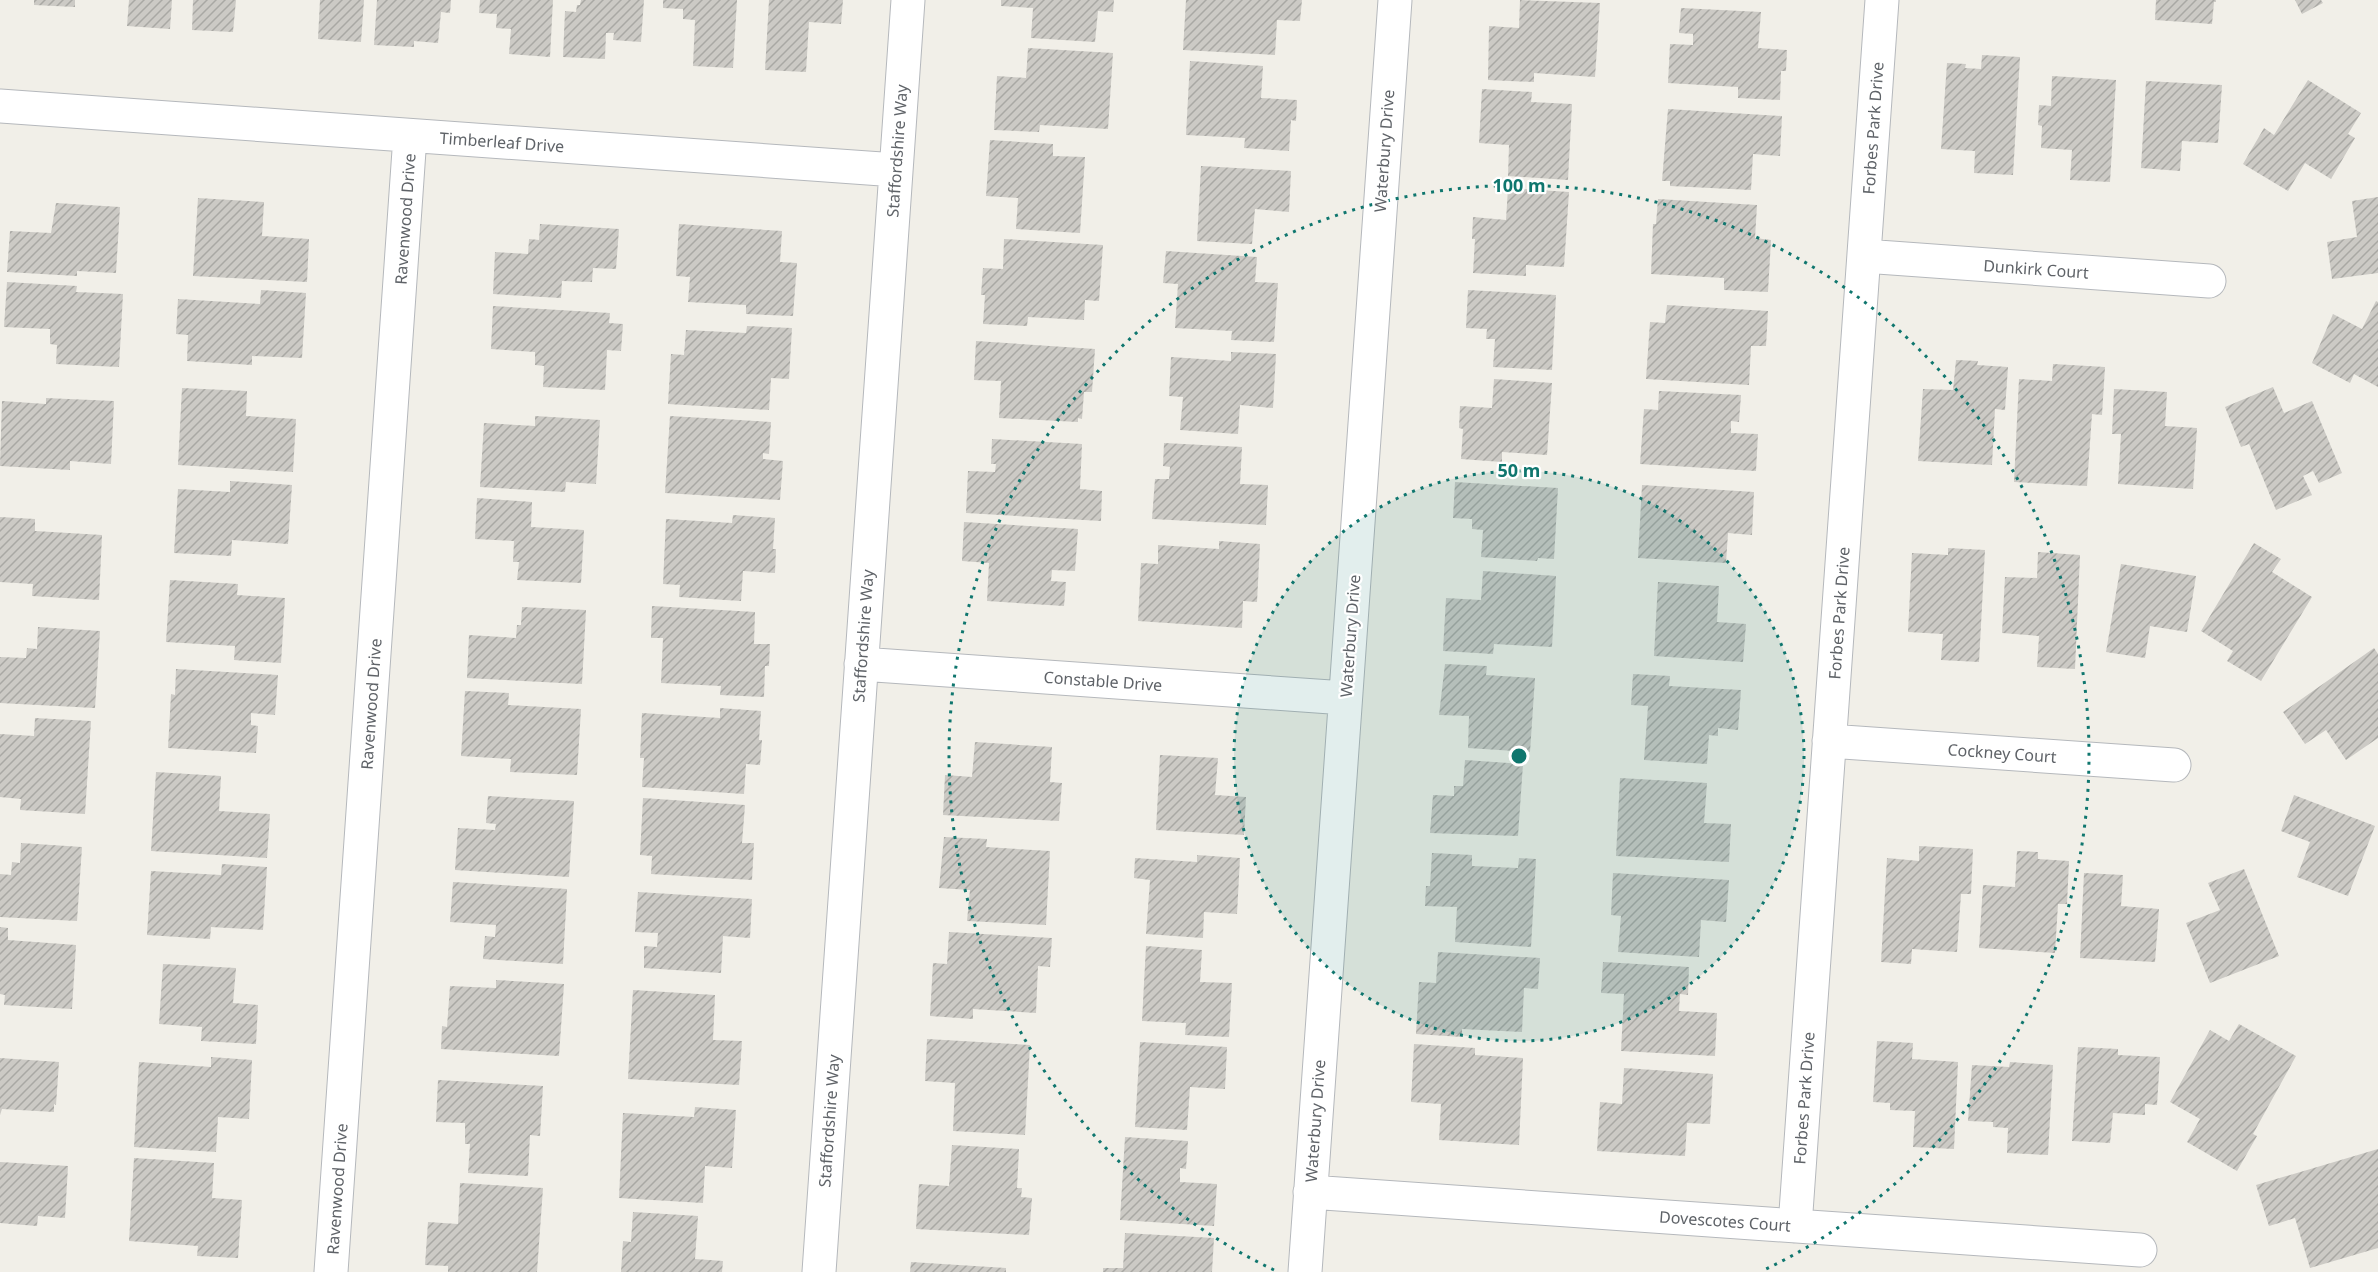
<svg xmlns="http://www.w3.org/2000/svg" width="2378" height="1272" font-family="'Noto Sans',sans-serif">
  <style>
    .building { fill: url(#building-hatch) }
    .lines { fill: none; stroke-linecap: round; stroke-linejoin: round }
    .minor-casing { stroke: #b5b8bc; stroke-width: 35 }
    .minor { stroke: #fff; stroke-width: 33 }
    .ring { fill: none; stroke: #0f766e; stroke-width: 3; stroke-dasharray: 3 6 }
    .labels { text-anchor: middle; stroke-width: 4.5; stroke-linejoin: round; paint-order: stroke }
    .street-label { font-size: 16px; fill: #5f6368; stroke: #fff }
    .centre { fill: #0f766e; stroke: #fff; stroke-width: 3 }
    .ring-label { font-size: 18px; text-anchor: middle; font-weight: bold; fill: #0f766e; stroke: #fff; stroke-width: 4.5; stroke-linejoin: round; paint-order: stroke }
  </style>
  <defs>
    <pattern id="building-hatch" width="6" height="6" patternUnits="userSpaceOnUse" patternTransform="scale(1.5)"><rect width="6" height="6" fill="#cccac5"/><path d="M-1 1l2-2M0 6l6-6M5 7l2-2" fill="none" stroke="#a9a8a4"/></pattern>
  </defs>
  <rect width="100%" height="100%" fill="#f1efe8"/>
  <path class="building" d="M 34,0 L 75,0 L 75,7 L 34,5 Z
    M 129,0 L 172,0 L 170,29 L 127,26 Z
    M 193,0 L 236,0 L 233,32 L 192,30 Z
    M 320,0 L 364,0 L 361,42 L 318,39 Z
    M 377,0 L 451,0 L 450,13 L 441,12 L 438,43 L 414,41 L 414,47 L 374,45 Z
    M 480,0 L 553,0 L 550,57 L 509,54 L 511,29 L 496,28 L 497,14 L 479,13 Z
    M 581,0 L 644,0 L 641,42 L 613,40 L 614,33 L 606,33 L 605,59 L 563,57 L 565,11 L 576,12 L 577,5 L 580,5 Z
    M 663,0 L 737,0 L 733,68 L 693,66 L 695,20 L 683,19 L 683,9 L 663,8 Z
    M 769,0 L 843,0 L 841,24 L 809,22 L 806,72 L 765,70 Z
    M 1001,0 L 1114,0 L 1113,12 L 1098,11 L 1095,42 L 1031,38 L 1033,8 L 1001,6 Z
    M 1186,0 L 1302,0 L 1300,21 L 1277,20 L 1275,55 L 1183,50 Z
    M 1520,0 L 1600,3 L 1595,77 L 1534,73 L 1534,82 L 1488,80 L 1489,26 L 1519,28 Z
    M 2156,0 L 2216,0 L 2216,2 L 2214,2 L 2212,24 L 2155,20 Z
    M 2295,0 L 2321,0 L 2323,3 L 2302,14 Z
    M 1681,8 L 1761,12 L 1758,48 L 1787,50 L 1786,71 L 1781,71 L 1780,100 L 1738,98 L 1738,87 L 1668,83 L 1670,44 L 1693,45 L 1693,34 L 1679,33 Z
    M 1028,48 L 1113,53 L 1108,129 L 1040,125 L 1039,132 L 994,130 L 997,76 L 1026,78 Z
    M 1982,55 L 2020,57 L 2013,175 L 1974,173 L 1975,151 L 1941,149 L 1947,63 L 1966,64 L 1965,68 L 1981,69 Z
    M 1190,61 L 1263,66 L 1261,98 L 1297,100 L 1296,121 L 1291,120 L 1289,151 L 1244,148 L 1245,138 L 1186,135 Z
    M 2052,76 L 2116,80 L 2110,182 L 2070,180 L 2072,150 L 2041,148 L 2042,126 L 2038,125 L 2039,105 L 2051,106 Z
    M 2308,80 L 2361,113 L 2348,134 L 2355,138 L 2331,179 L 2305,163 L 2288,191 L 2243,164 L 2264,128 L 2274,135 Z
    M 2146,81 L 2222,85 L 2218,143 L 2182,141 L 2180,171 L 2141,168 Z
    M 1482,89 L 1532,92 L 1531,102 L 1572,104 L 1568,180 L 1508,176 L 1509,145 L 1479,143 Z
    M 1668,109 L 1782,116 L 1780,156 L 1753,154 L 1751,190 L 1670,186 L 1670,181 L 1662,181 Z
    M 990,140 L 1053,144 L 1053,156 L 1085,157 L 1080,233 L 1016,229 L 1018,198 L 986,196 Z
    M 1201,166 L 1291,171 L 1289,212 L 1255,209 L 1252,244 L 1197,241 Z
    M 1508,188 L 1569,192 L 1564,267 L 1526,265 L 1526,276 L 1473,273 L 1475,239 L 1472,239 L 1473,217 L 1506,220 Z
    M 2378,197 L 2378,273 L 2332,279 L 2327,242 L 2357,237 L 2352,201 Z
    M 198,198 L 264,202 L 262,236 L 309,239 L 307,282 L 193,276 Z
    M 1658,199 L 1757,205 L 1755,238 L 1771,240 L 1768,292 L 1724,290 L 1724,278 L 1651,274 L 1653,224 L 1656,224 Z
    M 56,203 L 120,207 L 116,273 L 77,271 L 77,276 L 7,272 L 10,231 L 51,233 Z
    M 540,224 L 619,229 L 616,269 L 593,268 L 592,282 L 562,281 L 561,298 L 493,294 L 495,252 L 528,254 L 529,239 L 539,240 Z
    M 679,224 L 782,231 L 780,262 L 797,263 L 793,316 L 746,314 L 746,305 L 688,302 L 690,277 L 676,276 Z
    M 1004,239 L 1103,245 L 1099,301 L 1085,300 L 1084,320 L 1028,317 L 1027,326 L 983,324 L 985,295 L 981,295 L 983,268 L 1003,269 Z
    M 1166,251 L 1257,257 L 1255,282 L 1278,283 L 1274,342 L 1231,340 L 1232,331 L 1175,328 L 1178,284 L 1163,283 Z
    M 7,282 L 77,286 L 76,292 L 123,294 L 119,367 L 56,364 L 57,345 L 50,344 L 50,329 L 4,327 Z
    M 261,290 L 306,293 L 302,358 L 252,356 L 252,365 L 187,361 L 188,335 L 176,334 L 178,299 L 260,304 Z
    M 1468,290 L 1556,295 L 1552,370 L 1493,367 L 1495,339 L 1486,339 L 1487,329 L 1466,328 Z
    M 2376,301 L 2378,302 L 2378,387 L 2354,374 L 2350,383 L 2312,363 L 2333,314 L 2362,329 Z
    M 1667,305 L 1768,311 L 1766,346 L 1751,346 L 1749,385 L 1646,379 L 1650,322 L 1665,323 Z
    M 493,306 L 610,313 L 609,323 L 623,324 L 621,351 L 607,350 L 605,390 L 543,387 L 544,366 L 535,365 L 535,352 L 491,349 Z
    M 747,326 L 792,328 L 789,379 L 771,378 L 769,410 L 668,404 L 671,354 L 684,355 L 686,330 L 746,333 Z
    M 976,341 L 1095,349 L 1092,392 L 1084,392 L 1082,419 L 1078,418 L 1078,422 L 999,418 L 1001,381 L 974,380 Z
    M 1231,352 L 1276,354 L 1273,408 L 1240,405 L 1238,434 L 1180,430 L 1183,397 L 1169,396 L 1171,357 L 1231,361 Z
    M 1956,360 L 1978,361 L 1977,365 L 2008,367 L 2005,410 L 1995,409 L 1992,465 L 1918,461 L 1923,389 L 1953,390 Z
    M 2053,364 L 2105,367 L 2102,415 L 2092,414 L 2087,486 L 2014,482 L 2019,379 L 2052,381 Z
    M 1494,379 L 1552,383 L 1547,455 L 1502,452 L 1502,462 L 1461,459 L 1463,429 L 1459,428 L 1460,406 L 1492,408 Z
    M 2273,387 L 2284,413 L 2312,401 L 2342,473 L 2319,483 L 2313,471 L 2303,476 L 2312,495 L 2276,510 L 2249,444 L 2241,447 L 2225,407 Z
    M 182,388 L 247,391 L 246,416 L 296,419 L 293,472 L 178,465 Z
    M 2114,389 L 2167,392 L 2165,426 L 2197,428 L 2193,489 L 2118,484 L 2121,434 L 2112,434 Z
    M 1659,391 L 1741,395 L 1739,422 L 1731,421 L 1731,433 L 1758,434 L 1756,471 L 1640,464 L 1644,409 L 1658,410 Z
    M 46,398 L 114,401 L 111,464 L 70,461 L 70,470 L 0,466 L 2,401 L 46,404 Z
    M 535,416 L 600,420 L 596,484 L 566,482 L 565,492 L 480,487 L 484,423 L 535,426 Z
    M 670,416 L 771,422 L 769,454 L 763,453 L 763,459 L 783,461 L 780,500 L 665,493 Z
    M 992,439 L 1082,444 L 1080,489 L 1102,491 L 1101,521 L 966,513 L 968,471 L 995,472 L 996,464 L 991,464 Z
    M 1164,443 L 1242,447 L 1240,484 L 1268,485 L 1266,525 L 1152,519 L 1155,479 L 1169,479 L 1170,467 L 1163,466 Z
    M 230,481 L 292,485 L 288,544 L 232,540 L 231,556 L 174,553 L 178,489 L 230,492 Z
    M 1455,482 L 1558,488 L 1554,559 L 1538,558 L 1537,561 L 1481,557 L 1483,530 L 1472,529 L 1472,519 L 1453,518 Z
    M 1642,485 L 1754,492 L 1752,535 L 1728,533 L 1726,563 L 1638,558 Z
    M 477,498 L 532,502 L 531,527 L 584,530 L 581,583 L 517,580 L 519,562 L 513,562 L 514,541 L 475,539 Z
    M 733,515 L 775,518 L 773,549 L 776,549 L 775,573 L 743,571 L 741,601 L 679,597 L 680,585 L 663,584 L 666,519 L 732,523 Z
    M 0,517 L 35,519 L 35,531 L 102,535 L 99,600 L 32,596 L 33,584 L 0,582 Z
    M 964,522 L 1078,529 L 1075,571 L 1052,570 L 1051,581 L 1066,582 L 1064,606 L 987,601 L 989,563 L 962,561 Z
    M 1219,541 L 1260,544 L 1257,602 L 1243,601 L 1242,628 L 1138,621 L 1141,563 L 1158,564 L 1158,545 L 1219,549 Z
    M 2254,543 L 2281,559 L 2272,572 L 2312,597 L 2261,681 L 2227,661 L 2233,651 L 2201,631 Z
    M 1948,548 L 1985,550 L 1979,662 L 1941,660 L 1943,634 L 1908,632 L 1912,553 L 1948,555 Z
    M 2038,552 L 2080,555 L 2075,669 L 2037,667 L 2039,636 L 2002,633 L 2005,577 L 2037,578 Z
    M 2121,564 L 2196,576 L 2187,632 L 2150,626 L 2145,658 L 2106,652 Z
    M 1483,571 L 1556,576 L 1552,647 L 1494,644 L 1493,654 L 1443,651 L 1446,598 L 1481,600 Z
    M 170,580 L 238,584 L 237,595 L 285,598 L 281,663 L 234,660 L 235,646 L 166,642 Z
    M 1658,582 L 1719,586 L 1717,622 L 1746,624 L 1743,662 L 1654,656 Z
    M 652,606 L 755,612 L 754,644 L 770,644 L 769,666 L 765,666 L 764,697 L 720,695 L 721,686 L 661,683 L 663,638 L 651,638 Z
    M 522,607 L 586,610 L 582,684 L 467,678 L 469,635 L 516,638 L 517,625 L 521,625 Z
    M 38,627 L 100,631 L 95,708 L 0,703 L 0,657 L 26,658 L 27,648 L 37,649 Z
    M 2374,648 L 2378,654 L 2378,738 L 2346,760 L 2326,730 L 2305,744 L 2283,712 Z
    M 1445,664 L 1487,666 L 1486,675 L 1535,678 L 1530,752 L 1468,748 L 1469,716 L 1439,715 Z
    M 176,669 L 278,675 L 275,715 L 251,713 L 251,725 L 258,726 L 256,753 L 168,748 L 171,694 L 175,695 Z
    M 1633,674 L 1670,676 L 1669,686 L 1741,690 L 1738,730 L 1718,728 L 1718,736 L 1709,735 L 1707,764 L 1644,760 L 1648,706 L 1631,705 Z
    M 465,691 L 509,693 L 508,705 L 581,709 L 577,775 L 510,772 L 511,759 L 461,756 Z
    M 720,708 L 761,711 L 759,740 L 762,740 L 760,765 L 746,764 L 744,794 L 642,787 L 644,758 L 640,758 L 642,713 L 720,718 Z
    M 35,718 L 91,721 L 85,814 L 20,810 L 21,799 L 0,797 L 0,734 L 34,736 Z
    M 975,742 L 1052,747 L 1050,782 L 1062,783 L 1059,821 L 943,815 L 945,775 L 972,777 Z
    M 1160,755 L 1218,758 L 1215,795 L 1246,797 L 1244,835 L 1156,830 Z
    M 1465,760 L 1523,764 L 1518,836 L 1430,833 L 1433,795 L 1454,796 L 1454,786 L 1463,786 Z
    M 156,772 L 221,776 L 219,811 L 270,814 L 267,858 L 151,851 Z
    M 1620,778 L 1707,783 L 1704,823 L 1731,824 L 1729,862 L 1616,856 Z
    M 2294,795 L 2375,826 L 2348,896 L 2297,877 L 2310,842 L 2281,831 Z
    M 488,796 L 574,801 L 569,877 L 455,870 L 458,828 L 495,830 L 496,824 L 486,823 Z
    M 643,798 L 745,805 L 742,843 L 754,843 L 752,880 L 651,874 L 652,856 L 640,855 Z
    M 944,837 L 987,839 L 986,847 L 1050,851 L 1046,925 L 967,921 L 970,890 L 939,888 Z
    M 21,843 L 82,847 L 77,921 L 0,917 L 0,874 L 11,875 L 12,862 L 20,863 Z
    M 1919,846 L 1973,849 L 1971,894 L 1961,894 L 1957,952 L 1912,949 L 1911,964 L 1881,962 L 1887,858 L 1919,861 Z
    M 2017,851 L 2038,852 L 2038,859 L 2069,861 L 2067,904 L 2058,904 L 2055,953 L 1979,948 L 1983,885 L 2015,887 Z
    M 1432,853 L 1472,855 L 1472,866 L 1518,868 L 1519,858 L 1536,859 L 1531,947 L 1455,942 L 1457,907 L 1425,906 L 1426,886 L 1430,886 Z
    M 1197,855 L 1240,858 L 1237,914 L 1204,912 L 1203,938 L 1146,934 L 1150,880 L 1134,878 L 1135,858 L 1197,862 Z
    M 222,864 L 267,867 L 263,930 L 211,927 L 210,939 L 147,935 L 151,871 L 221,875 Z
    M 2244,869 L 2279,956 L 2210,983 L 2186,923 L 2220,910 L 2208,883 Z
    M 1613,873 L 1729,880 L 1726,922 L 1701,920 L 1699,957 L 1618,952 L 1621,916 L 1611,915 Z
    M 2084,873 L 2123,875 L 2121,906 L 2159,909 L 2155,962 L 2080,958 Z
    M 453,882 L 567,889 L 563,964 L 483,959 L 485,936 L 495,937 L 496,925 L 450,922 Z
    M 638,892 L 752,899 L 750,938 L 723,936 L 721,973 L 644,968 L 644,946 L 657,947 L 658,933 L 635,932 Z
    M 0,927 L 8,928 L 8,940 L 76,945 L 72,1009 L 4,1005 L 5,995 L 0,994 Z
    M 949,932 L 1052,938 L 1050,967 L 1038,966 L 1036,1013 L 973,1009 L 973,1019 L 930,1016 L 933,963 L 947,964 Z
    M 1146,946 L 1202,950 L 1200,982 L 1232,983 L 1229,1037 L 1185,1035 L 1186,1023 L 1142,1021 Z
    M 1438,952 L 1540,958 L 1538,989 L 1524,988 L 1522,1032 L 1462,1029 L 1462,1037 L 1416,1034 L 1419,982 L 1436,983 Z
    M 1603,962 L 1689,967 L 1688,995 L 1680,994 L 1679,1011 L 1717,1013 L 1715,1056 L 1621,1051 L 1624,994 L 1601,993 Z
    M 163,964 L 236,968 L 233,1003 L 258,1005 L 256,1044 L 201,1041 L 202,1027 L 159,1024 Z
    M 496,980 L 564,984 L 559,1056 L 441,1049 L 442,1026 L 447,1027 L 450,986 L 496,988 Z
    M 633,990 L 715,995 L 713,1040 L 742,1041 L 739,1085 L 628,1079 Z
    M 2239,1024 L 2296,1056 L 2253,1134 L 2257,1136 L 2237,1171 L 2187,1142 L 2200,1119 L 2170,1102 L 2210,1030 L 2229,1041 Z
    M 927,1039 L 1030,1045 L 1025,1135 L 953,1131 L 955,1083 L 925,1081 Z
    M 1877,1041 L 1913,1043 L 1912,1059 L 1958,1062 L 1954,1149 L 1913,1147 L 1915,1111 L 1890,1110 L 1890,1103 L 1873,1102 Z
    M 1140,1042 L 1227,1047 L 1225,1089 L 1190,1087 L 1187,1130 L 1135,1127 Z
    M 1414,1044 L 1475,1048 L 1475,1055 L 1523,1058 L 1519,1145 L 1439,1140 L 1441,1104 L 1411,1102 Z
    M 2078,1047 L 2118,1049 L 2118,1055 L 2160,1057 L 2157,1105 L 2145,1104 L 2145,1115 L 2113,1113 L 2110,1143 L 2072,1141 Z
    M 211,1057 L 252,1060 L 249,1119 L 218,1117 L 216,1152 L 134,1147 L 139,1062 L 211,1067 Z
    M 0,1058 L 59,1062 L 56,1105 L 54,1104 L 54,1112 L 2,1109 L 0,1115 Z
    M 2010,1062 L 2053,1065 L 2048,1155 L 2007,1153 L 2008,1128 L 1993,1127 L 1993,1122 L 1968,1121 L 1972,1065 L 2009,1067 Z
    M 1624,1068 L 1713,1074 L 1710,1124 L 1687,1123 L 1685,1156 L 1597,1151 L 1600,1102 L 1622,1104 Z
    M 438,1080 L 543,1086 L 540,1136 L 530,1135 L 528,1176 L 468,1173 L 470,1144 L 465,1144 L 465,1123 L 436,1122 Z
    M 695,1107 L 736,1110 L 732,1168 L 705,1166 L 703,1203 L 619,1198 L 623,1113 L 694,1117 Z
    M 1125,1137 L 1188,1141 L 1186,1169 L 1180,1168 L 1180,1182 L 1217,1184 L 1214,1226 L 1120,1220 Z
    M 952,1145 L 1019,1149 L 1017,1188 L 1022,1188 L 1021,1197 L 1032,1198 L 1029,1235 L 916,1229 L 919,1184 L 949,1186 Z
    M 2378,1149 L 2378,1248 L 2310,1268 L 2295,1218 L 2269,1226 L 2256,1185 Z
    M 134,1158 L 214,1163 L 212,1198 L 242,1200 L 238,1258 L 197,1256 L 198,1246 L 129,1241 Z
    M 0,1162 L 68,1166 L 65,1218 L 38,1216 L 37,1226 L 0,1223 Z
    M 460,1183 L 543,1188 L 537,1272 L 448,1272 L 448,1266 L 425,1265 L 428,1222 L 458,1224 Z
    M 633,1212 L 698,1216 L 695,1259 L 723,1261 L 722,1272 L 621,1272 L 623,1241 L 631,1242 Z
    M 1125,1233 L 1214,1238 L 1212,1272 L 1103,1272 L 1103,1268 L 1123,1268 Z
    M 911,1262 L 1006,1268 L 1006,1272 L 910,1272 Z"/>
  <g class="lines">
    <defs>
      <path id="minor" d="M 0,106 L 896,170
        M 1864,256 L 2209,281
        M 861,664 L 1345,698
        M 1829,741 L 2174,765
        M 1310,1192 L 2140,1250
        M 1795,1226 L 1882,0
        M 331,1272 L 410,136
        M 819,1272 L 908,0
        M 1305,1272 L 1395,0"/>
    </defs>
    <use href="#minor" class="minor-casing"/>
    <use href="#minor" class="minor"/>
  </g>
  <circle cx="1519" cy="756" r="285" fill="#0f766e" fill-opacity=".12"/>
  <g class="ring">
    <circle cx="1519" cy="756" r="285"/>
    <path d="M1274 1270A570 570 0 1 1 1764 1270"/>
  </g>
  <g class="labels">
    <g class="street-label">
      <text transform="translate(1873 128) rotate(-86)" y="6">Forbes Park Drive</text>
      <text transform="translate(502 142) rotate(4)" y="6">Timberleaf Drive</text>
      <text transform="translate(897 151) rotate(-86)" y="6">Staffordshire Way</text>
      <text transform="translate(1384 151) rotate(-86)" y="6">Waterbury Drive</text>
      <text transform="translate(405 219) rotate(-86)" y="6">Ravenwood Drive</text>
      <text transform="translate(2036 269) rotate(4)" y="6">Dunkirk Court</text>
      <text transform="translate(1839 613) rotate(-86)" y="6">Forbes Park Drive</text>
      <text transform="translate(863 636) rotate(-86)" y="6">Staffordshire Way</text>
      <text transform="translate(1350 636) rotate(-86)" y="6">Waterbury Drive</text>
      <text transform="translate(1103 681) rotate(4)" y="6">Constable Drive</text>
      <text transform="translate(371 704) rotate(-86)" y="6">Ravenwood Drive</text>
      <text transform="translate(2002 753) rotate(4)" y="6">Cockney Court</text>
      <text transform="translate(1804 1098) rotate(-86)" y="6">Forbes Park Drive</text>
      <text transform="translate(829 1121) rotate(-86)" y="6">Staffordshire Way</text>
      <text transform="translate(1315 1121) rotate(-86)" y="6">Waterbury Drive</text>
      <text transform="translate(337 1189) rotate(-86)" y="6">Ravenwood Drive</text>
      <text transform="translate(1725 1221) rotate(4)" y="6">Dovescotes Court</text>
    </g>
  </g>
  <circle cx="1519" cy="756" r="9" class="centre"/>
  <g class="ring-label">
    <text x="1519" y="192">100 m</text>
    <text x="1519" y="477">50 m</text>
  </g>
</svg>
